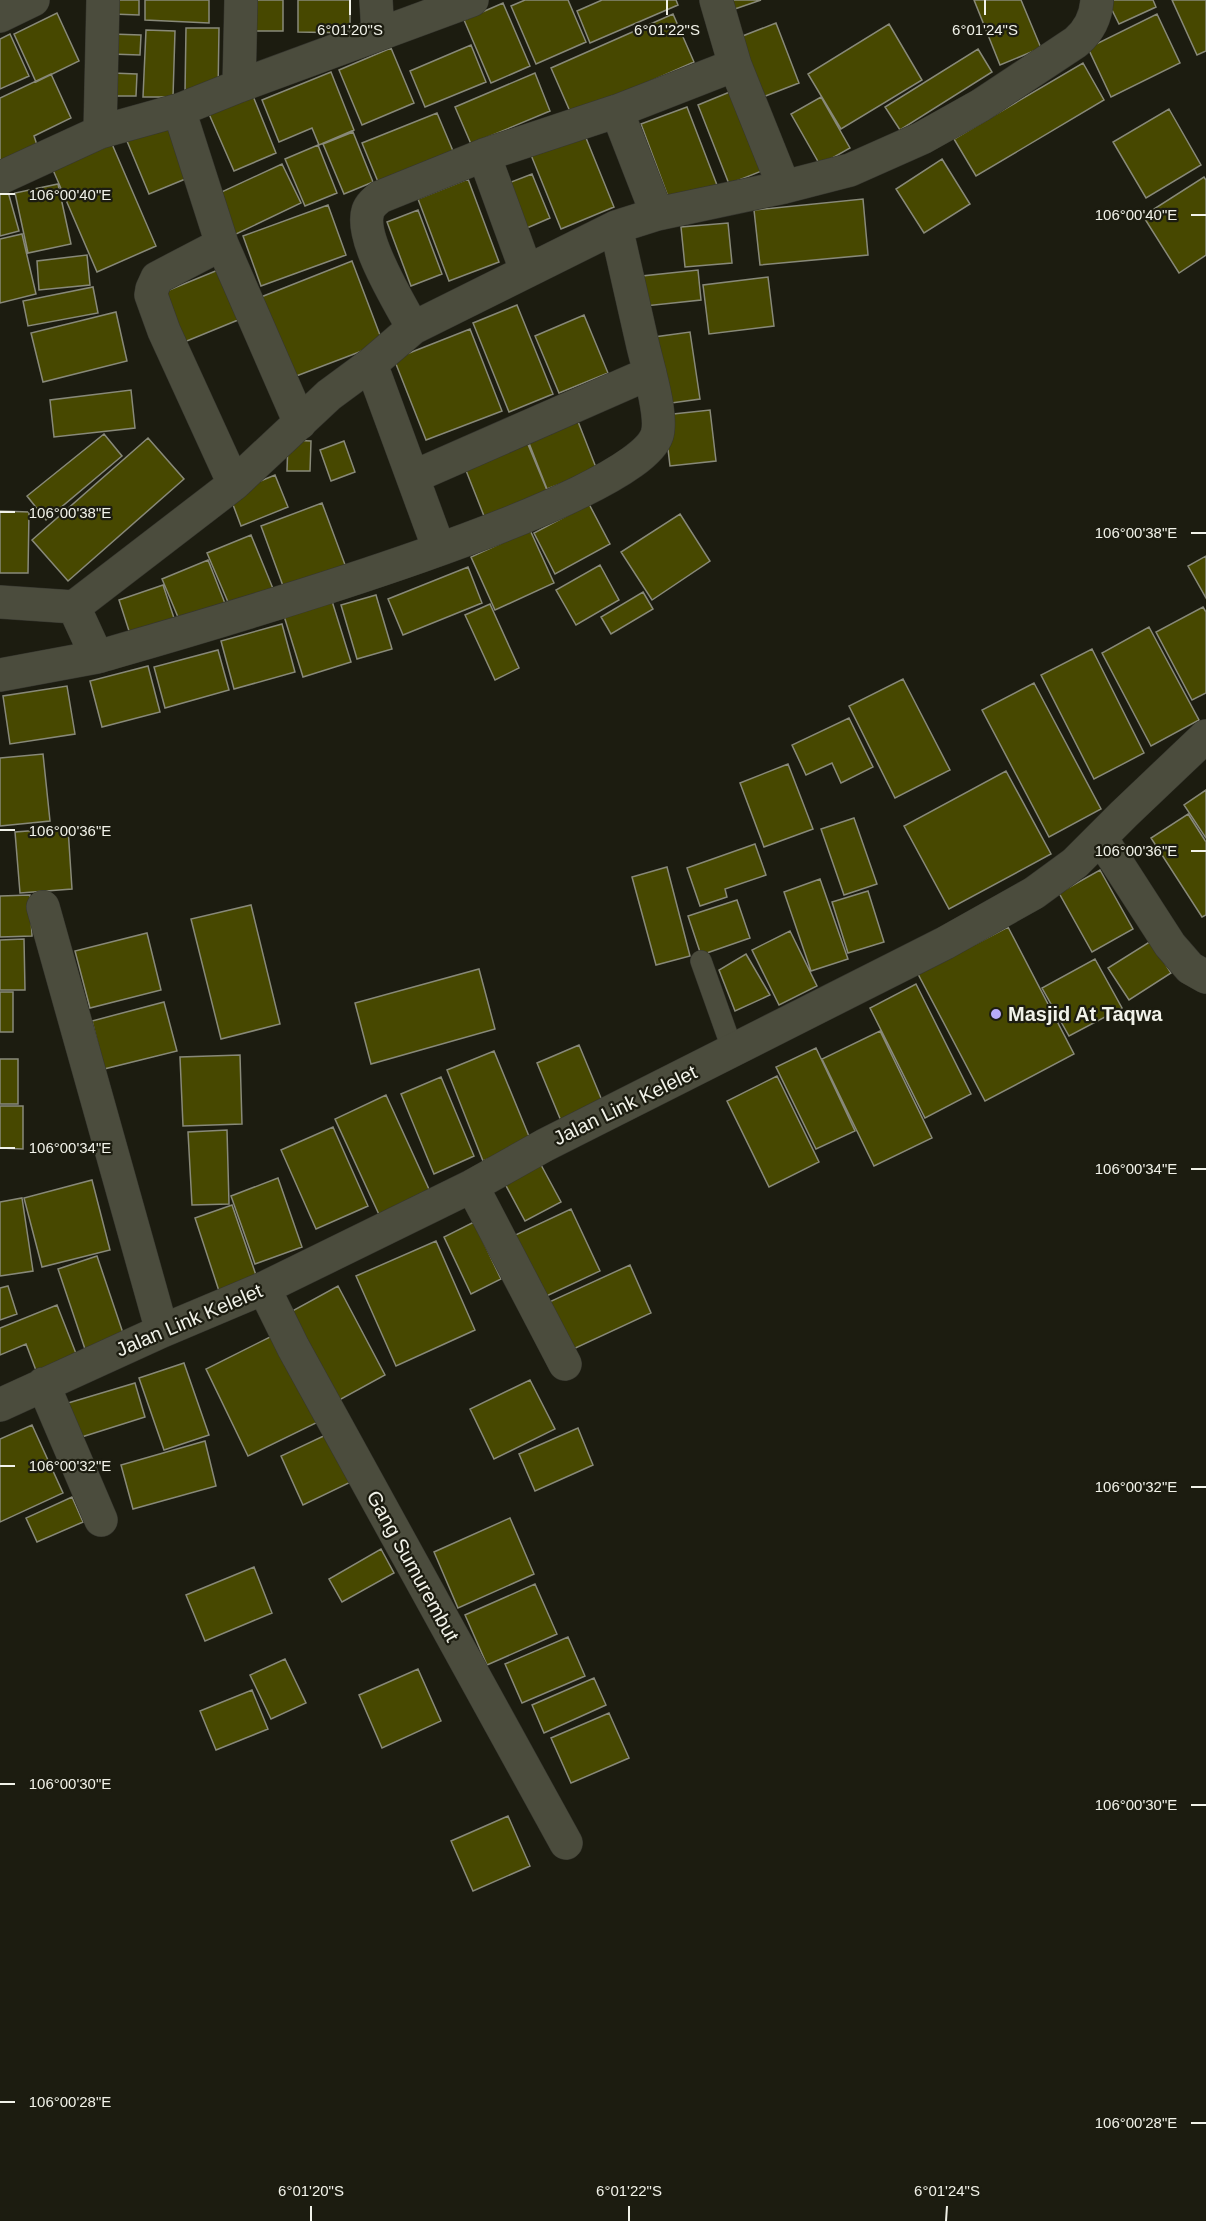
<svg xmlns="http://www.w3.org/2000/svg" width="1206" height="2221" font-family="Arial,sans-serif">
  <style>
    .building { fill: #474800; stroke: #888979; stroke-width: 1.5 }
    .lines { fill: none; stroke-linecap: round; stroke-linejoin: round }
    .lane-casing { stroke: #36362f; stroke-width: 22 }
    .street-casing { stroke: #36362f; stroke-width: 34 }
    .lane { stroke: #4b4c3d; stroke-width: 21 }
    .street { stroke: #4b4c3d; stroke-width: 33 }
    .ticks { fill: none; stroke: #f1f2e9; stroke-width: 2 }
    .poi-dot { fill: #b7abf8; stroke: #1c1c10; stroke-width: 2 }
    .labels { text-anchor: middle; stroke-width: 4.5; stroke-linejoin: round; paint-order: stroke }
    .poi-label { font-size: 20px; font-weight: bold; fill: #f1f2e9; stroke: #1c1c10; text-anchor: start }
    .street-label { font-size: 20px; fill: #f1f2e9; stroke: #1c1c10 }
    .ticks-label { font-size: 15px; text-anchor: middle; fill: #f1f2e9; stroke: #1c1c10; stroke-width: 4.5; stroke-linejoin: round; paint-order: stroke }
  </style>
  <rect width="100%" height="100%" fill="#1c1c10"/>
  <path class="building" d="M 113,0 L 139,0 L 139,15 L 112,14 Z
    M 145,0 L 209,0 L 209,23 L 145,20 Z
    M 256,0 L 283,0 L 283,31 L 255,31 Z
    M 298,0 L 350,0 L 350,33 L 298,32 Z
    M 525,0 L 568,0 L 586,42 L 536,64 L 511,6 Z
    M 602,0 L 676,0 L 678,5 L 590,43 L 577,11 Z
    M 726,0 L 761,0 L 729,11 Z
    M 974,0 L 1021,0 L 1041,48 L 1000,65 Z
    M 1107,0 L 1153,0 L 1156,7 L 1119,24 Z
    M 1172,0 L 1206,0 L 1206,51 L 1197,55 Z
    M 503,3 L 530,66 L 491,83 L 464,20 Z
    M 57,13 L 79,61 L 36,82 L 14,34 Z
    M 673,14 L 694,62 L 572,116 L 551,68 Z
    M 1157,14 L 1180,63 L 1111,97 L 1088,48 Z
    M 776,23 L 799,83 L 763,97 L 740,37 Z
    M 889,24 L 922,80 L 841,129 L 808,74 Z
    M 186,28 L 219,28 L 218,94 L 185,93 Z
    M 146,30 L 175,31 L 173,97 L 143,97 Z
    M 10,34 L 29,76 L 0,89 L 0,39 Z
    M 111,34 L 141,35 L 140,55 L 110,54 Z
    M 471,45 L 486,82 L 425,107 L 410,71 Z
    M 391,48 L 414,103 L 362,125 L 339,70 Z
    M 978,49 L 992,72 L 900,130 L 885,107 Z
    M 1083,63 L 1104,100 L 976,176 L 954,139 Z
    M 331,72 L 354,130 L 319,145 L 312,128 L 279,142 L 262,100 Z
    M 112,73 L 137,74 L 136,96 L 111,96 Z
    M 535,73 L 550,111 L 471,144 L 455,107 Z
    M 51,74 L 71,118 L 34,136 L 37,145 L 0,162 L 0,98 Z
    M 737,89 L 769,168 L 729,184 L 698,105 Z
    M 253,96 L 276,153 L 234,171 L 209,114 Z
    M 821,97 L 850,148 L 820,165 L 791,114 Z
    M 687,107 L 717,185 L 670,202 L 641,124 Z
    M 1169,109 L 1201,165 L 1146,198 L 1113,142 Z
    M 437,113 L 456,158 L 381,189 L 362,143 Z
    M 171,115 L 195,175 L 149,194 L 124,134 Z
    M 353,132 L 373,182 L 344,194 L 323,144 Z
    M 584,133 L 614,207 L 561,229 L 531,155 Z
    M 112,144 L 156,246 L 97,272 L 53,170 Z
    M 318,145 L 337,193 L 305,206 L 285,159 Z
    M 942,159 L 970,204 L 924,233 L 896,189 Z
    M 282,164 L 301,203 L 234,235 L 215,195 Z
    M 532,174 L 550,218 L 520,231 L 501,186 Z
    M 1204,177 L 1206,180 L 1206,255 L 1179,273 L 1143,216 Z
    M 468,179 L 499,262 L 449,281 L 418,199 Z
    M 58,184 L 71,244 L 28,253 L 15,193 Z
    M 7,188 L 19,231 L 0,236 L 0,190 Z
    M 863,199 L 868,255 L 760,265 L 754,210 Z
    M 328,205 L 346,255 L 261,286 L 243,236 Z
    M 418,210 L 442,274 L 411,286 L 387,222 Z
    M 728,223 L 732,263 L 685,267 L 681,227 Z
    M 22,234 L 36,294 L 0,303 L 0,239 Z
    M 87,255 L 90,285 L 39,290 L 37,261 Z
    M 352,261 L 383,343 L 291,378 L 261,297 Z
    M 218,270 L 238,320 L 177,345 L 157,295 Z
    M 698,270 L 701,300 L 645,306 L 642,276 Z
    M 768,277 L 774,326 L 709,334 L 703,285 Z
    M 93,287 L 98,313 L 28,326 L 23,301 Z
    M 517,305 L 553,394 L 509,412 L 473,323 Z
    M 116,312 L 127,361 L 43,382 L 31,333 Z
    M 584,315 L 608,373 L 559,393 L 535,336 Z
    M 470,329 L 502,411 L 426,440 L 394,359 Z
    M 690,332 L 700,399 L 657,405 L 647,338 Z
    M 131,390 L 135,428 L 54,437 L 50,400 Z
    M 710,410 L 716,461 L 670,466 L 664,415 Z
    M 577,419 L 597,470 L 547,489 L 527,438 Z
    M 104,434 L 122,456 L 46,520 L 27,496 Z
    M 148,438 L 184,479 L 68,581 L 32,540 Z
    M 288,440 L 311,441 L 310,471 L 287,471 Z
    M 344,441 L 355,472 L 331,481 L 320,450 Z
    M 527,442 L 549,495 L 486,521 L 465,468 Z
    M 275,475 L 288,507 L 241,526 L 229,494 Z
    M 322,503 L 347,570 L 286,594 L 261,526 Z
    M 589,504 L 610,544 L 555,574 L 534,533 Z
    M 0,511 L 29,512 L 28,573 L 0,573 Z
    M 680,514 L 710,561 L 652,600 L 621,552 Z
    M 530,530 L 554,583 L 495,610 L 471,557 Z
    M 251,535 L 274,591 L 231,609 L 207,553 Z
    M 1206,556 L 1206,598 L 1188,566 Z
    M 208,560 L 228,611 L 183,629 L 162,579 Z
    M 600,565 L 619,600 L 576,625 L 556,590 Z
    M 468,567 L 482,603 L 403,635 L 388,599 Z
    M 163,585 L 175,621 L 131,637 L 119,600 Z
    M 643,592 L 653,609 L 611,634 L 601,617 Z
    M 376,595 L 392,649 L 357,659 L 341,605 Z
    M 332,601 L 351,662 L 303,677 L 284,616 Z
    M 490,604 L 519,668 L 495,680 L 465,615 Z
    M 1203,607 L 1206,612 L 1206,693 L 1192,700 L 1156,632 Z
    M 282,624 L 295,672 L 234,689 L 221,641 Z
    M 1149,627 L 1199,720 L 1151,746 L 1102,653 Z
    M 1092,649 L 1144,753 L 1094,779 L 1041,675 Z
    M 218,650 L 229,690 L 165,708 L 154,667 Z
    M 148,666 L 160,712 L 102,727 L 90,681 Z
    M 903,679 L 950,770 L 895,798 L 849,706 Z
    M 1034,683 L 1101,809 L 1049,837 L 982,710 Z
    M 67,686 L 75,734 L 10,744 L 3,696 Z
    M 849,718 L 873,767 L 841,783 L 832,763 L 806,775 L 792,745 Z
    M 43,754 L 50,821 L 0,826 L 0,758 Z
    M 788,764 L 813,829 L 764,847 L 740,783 Z
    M 1006,771 L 1051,854 L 949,909 L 904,826 Z
    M 1206,790 L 1206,838 L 1184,805 Z
    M 1188,814 L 1206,842 L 1206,915 L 1202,917 L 1151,838 Z
    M 854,818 L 877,884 L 844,895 L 821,829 Z
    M 68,828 L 72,889 L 20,893 L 15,832 Z
    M 755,844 L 766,875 L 725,889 L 727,897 L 700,906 L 687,868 Z
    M 667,867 L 690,956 L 656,965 L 632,877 Z
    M 1100,870 L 1133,929 L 1092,952 L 1059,893 Z
    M 820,879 L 848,959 L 811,971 L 784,892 Z
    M 868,891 L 884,942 L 848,953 L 832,902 Z
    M 30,895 L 32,936 L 0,937 L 0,896 Z
    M 737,900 L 750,938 L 701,955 L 688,916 Z
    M 251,905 L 280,1024 L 221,1039 L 191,919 Z
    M 1008,927 L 1074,1054 L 985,1101 L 918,974 Z
    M 790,931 L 817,986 L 779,1005 L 752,950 Z
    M 147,933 L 161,990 L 90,1008 L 75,951 Z
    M 24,939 L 25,990 L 0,990 L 0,940 Z
    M 1151,941 L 1171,973 L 1129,1000 L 1108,968 Z
    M 746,954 L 770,995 L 735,1011 L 719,970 Z
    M 1095,959 L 1122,1008 L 1069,1036 L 1042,988 Z
    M 479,969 L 495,1029 L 371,1064 L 355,1003 Z
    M 916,984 L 971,1094 L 925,1118 L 870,1008 Z
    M 0,992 L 13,992 L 13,1032 L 0,1032 Z
    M 164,1002 L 177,1051 L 104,1069 L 92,1021 Z
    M 880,1031 L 932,1138 L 874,1166 L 822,1059 Z
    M 579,1045 L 606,1110 L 564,1128 L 537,1063 Z
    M 816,1048 L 855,1131 L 816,1149 L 776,1067 Z
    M 494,1051 L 531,1141 L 483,1161 L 447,1070 Z
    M 240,1055 L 242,1124 L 183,1126 L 180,1057 Z
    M 0,1059 L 18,1059 L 18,1104 L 0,1104 Z
    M 777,1076 L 819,1162 L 769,1187 L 727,1101 Z
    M 441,1077 L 474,1156 L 434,1174 L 401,1094 Z
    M 386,1095 L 433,1198 L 382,1221 L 335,1119 Z
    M 0,1106 L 23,1106 L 23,1149 L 0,1148 Z
    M 333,1127 L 368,1206 L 316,1229 L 281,1150 Z
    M 227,1130 L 229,1204 L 192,1205 L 188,1132 Z
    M 540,1163 L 561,1202 L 525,1221 L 504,1182 Z
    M 278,1178 L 302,1247 L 255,1264 L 231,1196 Z
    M 92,1180 L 110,1250 L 42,1267 L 24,1198 Z
    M 22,1198 L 33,1271 L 0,1276 L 0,1202 Z
    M 232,1205 L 258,1281 L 220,1294 L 195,1218 Z
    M 571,1209 L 600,1271 L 538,1300 L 509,1238 Z
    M 474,1222 L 501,1279 L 471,1294 L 444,1237 Z
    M 436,1241 L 475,1330 L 396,1366 L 356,1276 Z
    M 97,1256 L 124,1336 L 85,1349 L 58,1269 Z
    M 630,1265 L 651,1313 L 569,1351 L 547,1303 Z
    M 8,1286 L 17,1314 L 0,1320 L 0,1288 Z
    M 338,1286 L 385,1375 L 332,1404 L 285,1315 Z
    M 57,1305 L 77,1356 L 37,1373 L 26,1344 L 0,1355 L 0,1328 Z
    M 276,1334 L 318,1422 L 248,1456 L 206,1369 Z
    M 184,1363 L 209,1435 L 164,1450 L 139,1378 Z
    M 530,1380 L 555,1429 L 494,1459 L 470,1409 Z
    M 135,1383 L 145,1417 L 69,1441 L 58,1406 Z
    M 32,1425 L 63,1493 L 0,1522 L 0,1439 Z
    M 578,1428 L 593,1465 L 535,1491 L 519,1454 Z
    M 332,1432 L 355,1480 L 303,1505 L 281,1456 Z
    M 205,1441 L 216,1486 L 133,1509 L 121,1465 Z
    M 72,1497 L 83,1522 L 37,1542 L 26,1518 Z
    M 510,1518 L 534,1574 L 458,1608 L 434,1552 Z
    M 381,1549 L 394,1573 L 342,1602 L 329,1579 Z
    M 254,1567 L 272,1613 L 205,1641 L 186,1595 Z
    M 535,1584 L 557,1634 L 487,1665 L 465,1615 Z
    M 568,1637 L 585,1676 L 522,1703 L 505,1664 Z
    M 285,1659 L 306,1703 L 271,1719 L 250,1675 Z
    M 418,1669 L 441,1721 L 382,1748 L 359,1695 Z
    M 594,1678 L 606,1705 L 544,1733 L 532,1705 Z
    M 252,1690 L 268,1729 L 216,1750 L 200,1711 Z
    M 609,1713 L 629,1758 L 571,1783 L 551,1738 Z
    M 508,1816 L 530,1866 L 473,1891 L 451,1841 Z"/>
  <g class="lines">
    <defs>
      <path id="lane" d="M 701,961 L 733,1051"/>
      <path id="street" d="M 376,0 L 378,34
        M 716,0 L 735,65 L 784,187
        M 0,16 L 33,0
        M 239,86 L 241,0
        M 179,110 L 222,244 L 300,423
        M 617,111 L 657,214
        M 100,132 L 103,0
        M 484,155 L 526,270
        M 0,178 L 100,132 L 179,110 L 239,86 L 472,0
        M 222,244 L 157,278 L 152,289 L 151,295 L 164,331 L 234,484
        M 413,328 C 399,302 359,238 368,211 C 370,205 375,201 380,197 L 484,155 L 617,111 L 735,65
        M 371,364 L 439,549
        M 413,477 L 650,373
        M 0,602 L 74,607 L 234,484 L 329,395 L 371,364 L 413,328 L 616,227 L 657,214 L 784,187 L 850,170 L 922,138 L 981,105 L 1076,42 C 1089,31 1096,16 1097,0
        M 74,607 L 97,657 C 183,632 633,506 657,435 C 663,416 648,367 643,346 C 634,306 625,267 616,227
        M 0,675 L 97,657
        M 1101,838 L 1170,945 L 1190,968 L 1206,977
        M 43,907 L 162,1331
        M 472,1186 L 565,1364
        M 264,1288 L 293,1347 L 566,1843
        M 43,1384 L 101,1520
        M 0,1405 L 162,1331 L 264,1288 L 472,1186 L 545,1145 L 945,943 L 1034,893 L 1075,863 L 1124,814 L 1206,736"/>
    </defs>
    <use href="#lane" class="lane-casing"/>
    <use href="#street" class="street-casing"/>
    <use href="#lane" class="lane"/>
    <use href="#street" class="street"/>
  </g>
  <path class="ticks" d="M 350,15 L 350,0M 667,15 L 667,0M 985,15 L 985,0M 0,194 L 15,194M 1191,215 L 1206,215M 0,512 L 15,512M 1191,533 L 1206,533M 0,830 L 15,830M 1191,851 L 1206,851M 0,1148 L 15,1148M 1191,1169 L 1206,1169M 0,1466 L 15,1466M 1191,1487 L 1206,1487M 0,1784 L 15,1784M 1191,1805 L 1206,1805M 0,2102 L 15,2102M 1191,2123 L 1206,2123M 311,2221 L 311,2206M 629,2221 L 629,2206M 946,2221 L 947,2206"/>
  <circle class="poi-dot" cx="996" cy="1014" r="6"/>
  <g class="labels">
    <g class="poi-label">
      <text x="1008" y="1021">Masjid At Taqwa</text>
    </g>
    <g class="street-label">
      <text transform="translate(625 1105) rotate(-26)" y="7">Jalan Link Kelelet</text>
      <text transform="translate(189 1320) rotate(-23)" y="7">Jalan Link Kelelet</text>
      <text transform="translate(413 1566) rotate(61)" y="7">Gang Sumurembut</text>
    </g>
  </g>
  <g class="ticks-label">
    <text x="350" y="35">6°01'20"S</text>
    <text x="667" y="35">6°01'22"S</text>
    <text x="985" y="35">6°01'24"S</text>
    <text x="70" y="200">106°00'40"E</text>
    <text x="1136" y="220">106°00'40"E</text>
    <text x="70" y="518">106°00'38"E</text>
    <text x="1136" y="538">106°00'38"E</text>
    <text x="70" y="836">106°00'36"E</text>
    <text x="1136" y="856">106°00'36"E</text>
    <text x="70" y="1153">106°00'34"E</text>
    <text x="1136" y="1174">106°00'34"E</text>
    <text x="70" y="1471">106°00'32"E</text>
    <text x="1136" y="1492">106°00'32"E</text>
    <text x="70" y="1789">106°00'30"E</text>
    <text x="1136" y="1810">106°00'30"E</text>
    <text x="70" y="2107">106°00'28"E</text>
    <text x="1136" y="2128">106°00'28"E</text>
    <text x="311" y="2196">6°01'20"S</text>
    <text x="629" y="2196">6°01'22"S</text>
    <text x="947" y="2196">6°01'24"S</text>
  </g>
</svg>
